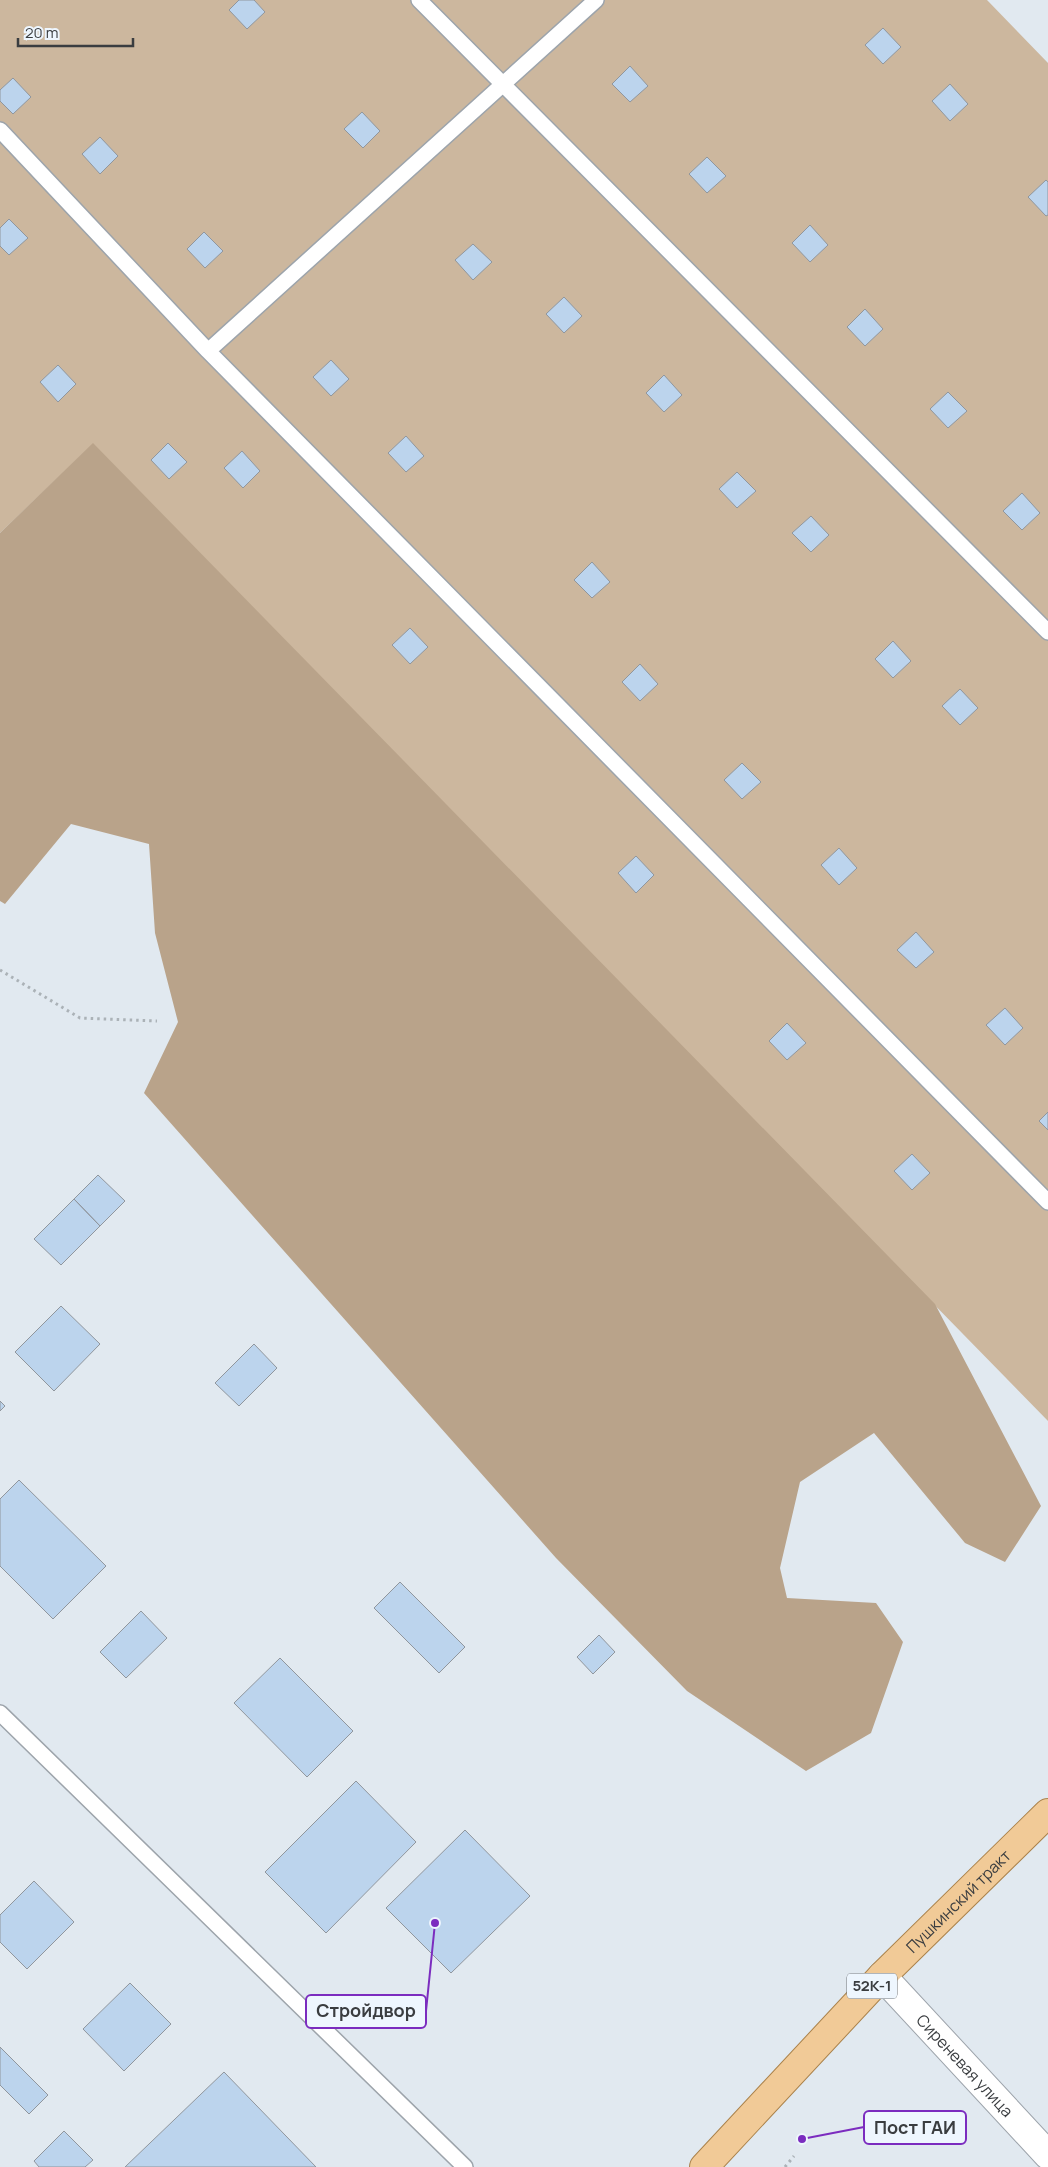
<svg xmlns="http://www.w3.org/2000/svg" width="1048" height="2167" font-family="Manrope,sans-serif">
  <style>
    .green { fill: #ccb79e }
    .forest { fill: #b9a38a }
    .building { fill: #bcd4ed; stroke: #90969d }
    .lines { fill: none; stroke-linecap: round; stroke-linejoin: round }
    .service-casing { stroke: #9da4ab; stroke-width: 18 }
    .minor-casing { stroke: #9da4ab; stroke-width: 30 }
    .primary-casing { stroke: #aa824b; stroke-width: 30 }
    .path { stroke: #abb2b7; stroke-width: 3; stroke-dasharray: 2.5 4; stroke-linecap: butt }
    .service { stroke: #fff; stroke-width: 15 }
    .minor { stroke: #fff; stroke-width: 28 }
    .primary { stroke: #f1ca97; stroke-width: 28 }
    .labels { text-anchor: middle; stroke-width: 5; stroke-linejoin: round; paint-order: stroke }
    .shield { fill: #eef6fe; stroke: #707479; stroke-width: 1 }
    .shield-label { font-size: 15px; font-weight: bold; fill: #3a3d40 }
    .street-label { font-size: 16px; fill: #3a3d40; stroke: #eef6fe }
    .leader { fill: none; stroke: #7b2cbf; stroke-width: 2 }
    .callout-dot { fill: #7b2cbf; stroke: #eef6fe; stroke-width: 2 }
    .callout { fill: #eef6fe; stroke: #7b2cbf; stroke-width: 2 }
    .callout-label { font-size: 18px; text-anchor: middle; font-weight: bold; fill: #3a3d40 }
  </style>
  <rect width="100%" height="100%" fill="#e1e9f0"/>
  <path class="green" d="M 0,0 L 987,0 L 1048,63 L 1048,1421 L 93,444 L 0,533 Z"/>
  <path class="forest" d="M 93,443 L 935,1304 L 1041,1506 L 1005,1562 L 965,1543 L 874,1433 L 800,1482 L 780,1568 L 787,1598 L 876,1603 L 903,1642 L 871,1733 L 806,1771 L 687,1691 L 556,1558 L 144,1093 L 178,1022 L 155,933 L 149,844 L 71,824 L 5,904 L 0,901 L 0,533 Z"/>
  <path class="building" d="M 239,0 L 254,0 L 265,12 L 247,29 L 229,10 Z
    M 883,28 L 901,47 L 883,64 L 865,45 Z
    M 630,66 L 648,86 L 630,102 L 612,84 Z
    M 13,78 L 31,97 L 13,114 L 0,101 L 0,90 Z
    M 950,84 L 968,104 L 950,121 L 932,101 Z
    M 362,112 L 380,131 L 363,148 L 344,129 Z
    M 100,137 L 118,156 L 100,174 L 82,154 Z
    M 707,157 L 726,176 L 707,193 L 689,174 Z
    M 1046,180 L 1048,182 L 1048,215 L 1046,216 L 1028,197 Z
    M 9,219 L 28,238 L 9,255 L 0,246 L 0,228 Z
    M 810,225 L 828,245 L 810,262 L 792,243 Z
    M 204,232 L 223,251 L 205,268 L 187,249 Z
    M 473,244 L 492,262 L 473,280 L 455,260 Z
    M 564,297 L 582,316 L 564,333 L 546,314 Z
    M 865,309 L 883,329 L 865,346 L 847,327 Z
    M 331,360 L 349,379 L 331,396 L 313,377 Z
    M 58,365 L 76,384 L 58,402 L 40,382 Z
    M 664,375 L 682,395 L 664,412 L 646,393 Z
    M 948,392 L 967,411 L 948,428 L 930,409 Z
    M 406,436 L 424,456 L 406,472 L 388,453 Z
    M 168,443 L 187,462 L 169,479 L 151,460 Z
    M 242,451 L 260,471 L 243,488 L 224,468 Z
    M 737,472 L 756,491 L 737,508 L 719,489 Z
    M 1022,493 L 1040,513 L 1022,530 L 1003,511 Z
    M 811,516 L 829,535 L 811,552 L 792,533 Z
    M 592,562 L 610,582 L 592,598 L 574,580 Z
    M 410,628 L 428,647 L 410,664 L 392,645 Z
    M 893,641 L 911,661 L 893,678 L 875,659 Z
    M 640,664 L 658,684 L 640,701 L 622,682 Z
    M 960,689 L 978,708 L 960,725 L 942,706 Z
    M 742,763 L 761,782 L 742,799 L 724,780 Z
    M 839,848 L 857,868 L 839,885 L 821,865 Z
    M 636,856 L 654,875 L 636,893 L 618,873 Z
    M 916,932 L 934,952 L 916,968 L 897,950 Z
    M 1005,1008 L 1023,1028 L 1005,1045 L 986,1025 Z
    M 787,1023 L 806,1043 L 787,1060 L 769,1041 Z
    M 1048,1112 L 1048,1130 L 1039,1121 Z
    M 912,1154 L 930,1173 L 912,1190 L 894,1171 Z
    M 98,1175 L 125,1201 L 100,1226 L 74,1199 Z
    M 74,1199 L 100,1226 L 61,1265 L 34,1239 Z
    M 61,1306 L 100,1344 L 54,1391 L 15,1352 Z
    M 254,1344 L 277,1368 L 239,1406 L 215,1383 Z
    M 0,1401 L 5,1406 L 0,1411 Z
    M 19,1480 L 106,1566 L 53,1619 L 0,1566 L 0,1499 Z
    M 400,1582 L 465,1647 L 439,1673 L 374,1608 Z
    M 141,1611 L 167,1638 L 126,1678 L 100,1652 Z
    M 599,1635 L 615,1652 L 593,1674 L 577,1657 Z
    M 280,1658 L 353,1731 L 307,1777 L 234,1703 Z
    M 356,1781 L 416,1842 L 326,1933 L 265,1872 Z
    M 465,1830 L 530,1896 L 451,1973 L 386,1908 Z
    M 34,1881 L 74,1922 L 27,1969 L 0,1942 L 0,1915 Z
    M 130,1983 L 171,2024 L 124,2071 L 83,2029 Z
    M 0,2047 L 48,2095 L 29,2114 L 0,2085 Z
    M 224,2072 L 316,2167 L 125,2167 Z
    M 64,2131 L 93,2160 L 85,2167 L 39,2167 L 34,2161 Z"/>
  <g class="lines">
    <defs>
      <path id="service" d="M 419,0 L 1048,632
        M 0,130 L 208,351 L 1048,1202
        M 208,351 L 596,0
        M 0,1713 L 465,2167"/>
      <g id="minor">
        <path id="s1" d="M 882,1976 L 1048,2155"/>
      </g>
      <g id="primary">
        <path id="s2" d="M 704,2167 L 882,1976 L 1048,1813"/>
      </g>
    </defs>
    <use href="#service" class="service-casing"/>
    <use href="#minor" class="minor-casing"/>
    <use href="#primary" class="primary-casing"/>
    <path class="path" d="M 0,970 L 80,1018 L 157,1021
      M 785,2167 L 794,2156"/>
    <use href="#service" class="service"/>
    <use href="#minor" class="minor"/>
    <use href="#primary" class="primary"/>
  </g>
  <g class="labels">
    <rect class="shield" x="847" y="1973.5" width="50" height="25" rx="4"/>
    <g class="shield-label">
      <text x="872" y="1991">52К-1</text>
    </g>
    <g class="street-label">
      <text dy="6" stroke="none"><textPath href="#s2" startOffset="368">Пушкинский тракт</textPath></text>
      <text dy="6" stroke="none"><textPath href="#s1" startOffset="122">Сиреневая улица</textPath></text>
    </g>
  </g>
  <path class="leader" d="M435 1923L426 2011M802 2139L864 2127"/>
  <g class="callout-dot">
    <circle cx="435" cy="1923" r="5"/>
    <circle cx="802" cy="2139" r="5"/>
  </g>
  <g class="callout">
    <rect x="306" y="1995" width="120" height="33" rx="5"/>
    <rect x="864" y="2111" width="102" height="33" rx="5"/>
  </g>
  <g class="callout-label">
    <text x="366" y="2017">Стройдвор</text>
    <text x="915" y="2134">Пост ГАИ</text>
  </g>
  <path d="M18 38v8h115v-8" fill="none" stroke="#3a3d40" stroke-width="2.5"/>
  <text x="25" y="38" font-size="15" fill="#3a3d40" stroke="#eef6fe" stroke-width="4" paint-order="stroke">20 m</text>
</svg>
